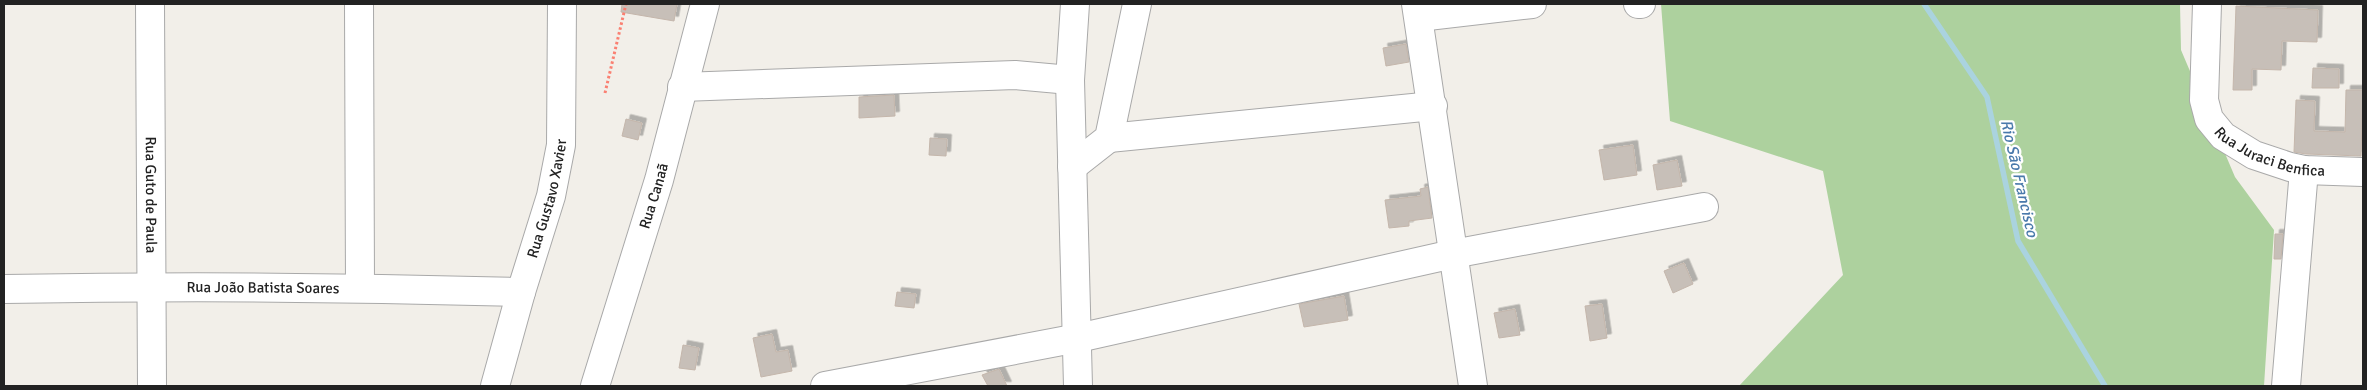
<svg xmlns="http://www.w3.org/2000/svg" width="2367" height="390" font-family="Signika,sans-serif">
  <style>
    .forest { fill: #add19e }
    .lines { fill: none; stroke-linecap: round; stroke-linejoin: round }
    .stream { stroke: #aad3df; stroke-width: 5.5 }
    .building { fill: #c7bfb8; stroke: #c4b6ab; filter: url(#shadow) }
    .minor-casing { stroke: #a9a9a9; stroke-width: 30 }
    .path { stroke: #fa8072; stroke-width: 3; stroke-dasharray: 2.5 2.5; stroke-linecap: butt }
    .minor { stroke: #fff; stroke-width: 28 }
    .labels { text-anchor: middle; stroke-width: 4.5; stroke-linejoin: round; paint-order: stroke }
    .street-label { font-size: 15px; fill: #222; stroke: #fff }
    .water-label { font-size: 16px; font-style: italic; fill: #4a7aab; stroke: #fff }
  </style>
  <defs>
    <filter id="shadow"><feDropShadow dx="4.5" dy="-4.5" stdDeviation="0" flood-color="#0004"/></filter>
  </defs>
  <rect width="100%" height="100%" fill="#f2efe9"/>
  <path class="forest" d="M 1661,4 L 2180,4 L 2181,50 L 2235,177 L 2274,230 L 2264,386 L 1739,386 L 1843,275 L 1823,171 L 1670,121 Z"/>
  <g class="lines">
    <path class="stream" d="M 1924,4 L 1987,97 L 2018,241 L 2105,386"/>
  </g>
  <path class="building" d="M 622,4 L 677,4 L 674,21 L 621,12 Z
    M 2236,6 L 2318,10 L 2317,42 L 2282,41 L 2281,70 L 2252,69 L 2252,90 L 2233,90 Z
    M 1406,44 L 1409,62 L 1386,66 L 1383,48 Z
    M 2313,68 L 2339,69 L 2339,88 L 2312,88 Z
    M 2346,90 L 2363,90 L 2361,156 L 2306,154 L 2294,152 L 2296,100 L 2315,101 L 2314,131 L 2345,132 Z
    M 894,95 L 895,116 L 859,118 L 859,97 Z
    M 626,119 L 642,123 L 638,140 L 622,136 Z
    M 930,138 L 947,139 L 946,156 L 929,155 Z
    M 1633,145 L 1637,175 L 1604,180 L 1599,150 Z
    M 1677,160 L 1682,186 L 1657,190 L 1653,165 Z
    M 1428,187 L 1432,218 L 1409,221 L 1409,226 L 1389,228 L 1385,200 L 1421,196 L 1420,189 Z
    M 2275,234 L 2283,234 L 2281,259 L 2274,259 Z
    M 1684,263 L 1693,284 L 1673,293 L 1664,271 Z
    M 897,292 L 916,294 L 914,308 L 895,306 Z
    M 1344,296 L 1348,320 L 1304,327 L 1299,304 Z
    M 1602,304 L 1607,338 L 1590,341 L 1585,306 Z
    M 1515,309 L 1520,335 L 1499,338 L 1494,313 Z
    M 772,334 L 776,352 L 788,350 L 792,371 L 761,377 L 753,338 Z
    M 683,345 L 699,348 L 695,370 L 679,368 Z
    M 999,369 L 1007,386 L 988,386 L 982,375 Z"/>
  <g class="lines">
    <defs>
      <g id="minor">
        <path id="s1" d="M 150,4 L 152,386"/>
        <path d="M 359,4 L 360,288"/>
        <path d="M 1075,4 L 1070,80 L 1078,386"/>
        <path d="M 1416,4 L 1473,386"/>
        <path d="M 1638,4 L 1641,4"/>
        <path id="s2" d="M 2207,4 L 2204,100 L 2209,119 L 2223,136 L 2254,155 L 2290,167 L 2304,170 L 2363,172"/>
        <path d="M 1419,17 L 1532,4"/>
        <path d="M 682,87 L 1015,75 L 1070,80"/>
        <path d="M 1109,138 L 1433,106"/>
        <path d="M 1072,167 L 1109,138 L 1137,4"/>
        <path id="s3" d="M 4,289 C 176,286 348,287 521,292"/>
        <path id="s4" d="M 495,386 L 521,292 L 551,196 L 561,145 L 562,4"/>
        <path id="s5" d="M 595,386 L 659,180 L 705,4"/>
        <path d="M 825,386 L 1078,338 L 1453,254 L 1704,207"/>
        <path d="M 2286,386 L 2304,170"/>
      </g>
    </defs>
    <use href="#minor" class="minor-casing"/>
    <path class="path" d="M 605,93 L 626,4"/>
    <use href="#minor" class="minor"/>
  </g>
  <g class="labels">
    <g class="street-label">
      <text dy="5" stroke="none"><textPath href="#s2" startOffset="188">Rua Juraci Benfica</textPath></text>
      <text dy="5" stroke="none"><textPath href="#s1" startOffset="191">Rua Guto de Paula</textPath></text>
      <text dy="5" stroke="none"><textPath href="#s5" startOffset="199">Rua Canaã</textPath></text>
      <text dy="5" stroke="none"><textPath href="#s4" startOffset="195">Rua Gustavo Xavier</textPath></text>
      <text dy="5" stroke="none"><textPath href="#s3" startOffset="259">Rua João Batista Soares</textPath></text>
    </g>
    <g class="water-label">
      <text transform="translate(2020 178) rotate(77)" y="6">Rio São Francisco</text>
    </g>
  </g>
  <rect width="2367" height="390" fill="none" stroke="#222222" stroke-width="10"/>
</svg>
